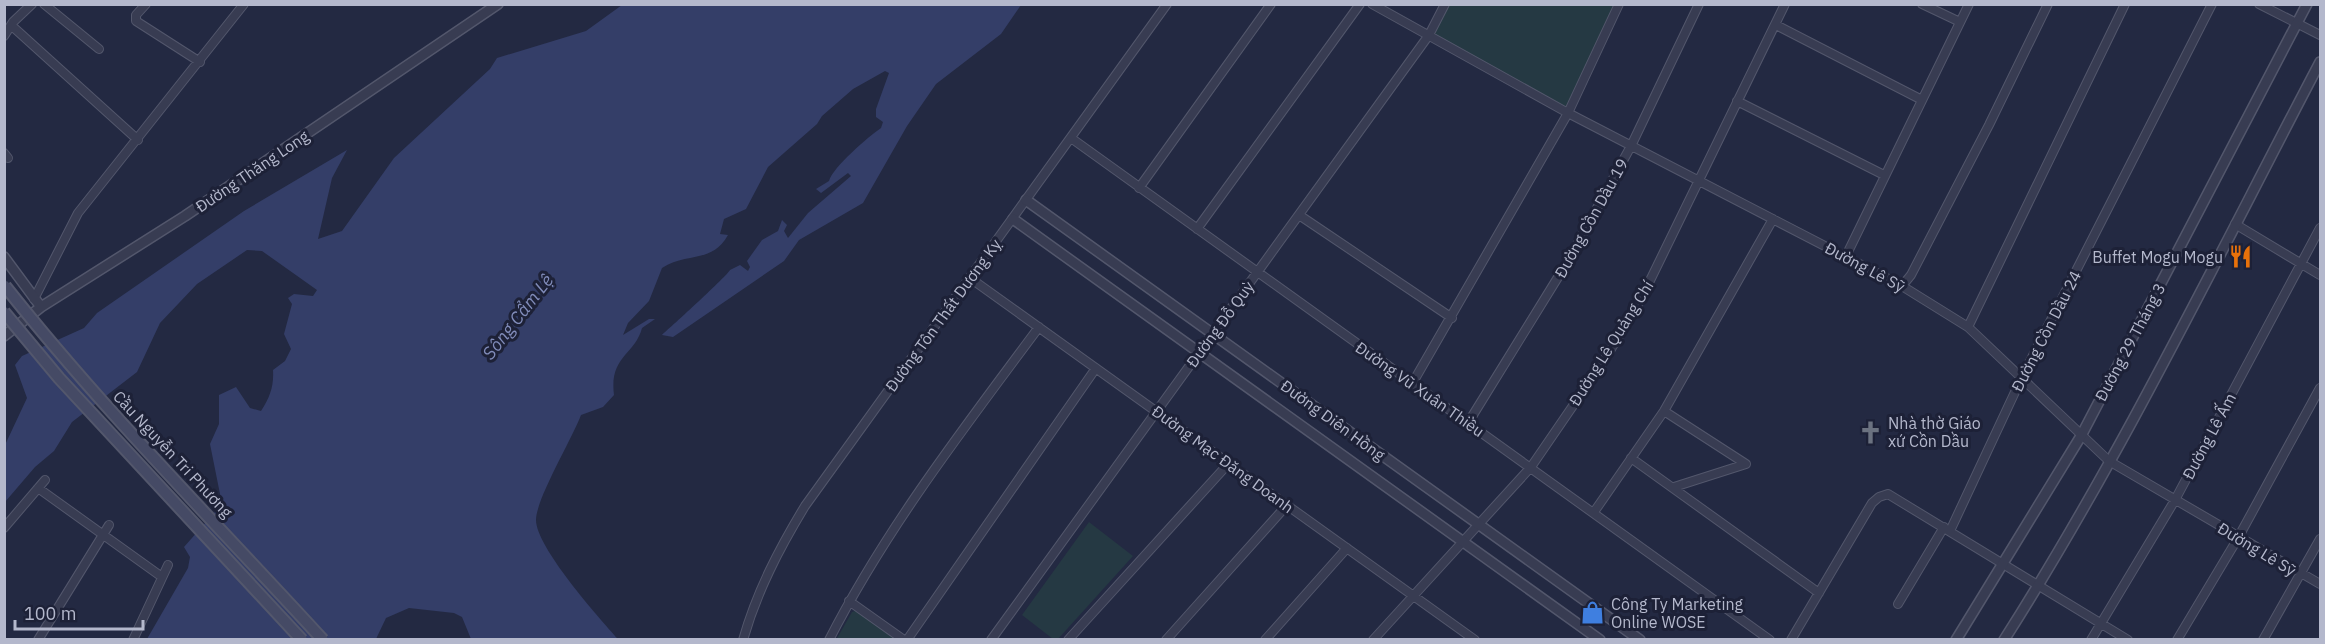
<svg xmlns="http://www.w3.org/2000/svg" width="2325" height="644" font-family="'IBM Plex Sans',sans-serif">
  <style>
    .green { fill: #253943 }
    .water { fill: #343e68 }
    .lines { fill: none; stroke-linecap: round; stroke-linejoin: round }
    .minor-casing { stroke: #53576c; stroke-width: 10 }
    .tertiary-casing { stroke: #53576c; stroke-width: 12 }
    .minor { stroke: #383c52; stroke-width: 8 }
    .tertiary { stroke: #383c52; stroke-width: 9 }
    .secondary-bridge-casing { stroke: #53576c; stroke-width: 14; stroke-linecap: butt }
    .secondary-bridge { stroke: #454a65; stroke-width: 10 }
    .labels { text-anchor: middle; stroke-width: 6; stroke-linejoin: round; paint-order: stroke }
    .street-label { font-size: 16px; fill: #b4b8cc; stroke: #1d2137 }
    .poi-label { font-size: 16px; fill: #b4b8cc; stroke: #1d2137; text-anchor: start }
    .water-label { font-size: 18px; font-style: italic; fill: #818cba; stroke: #1d2137 }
  </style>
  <rect width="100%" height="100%" fill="#232942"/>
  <path class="green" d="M 1445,5 L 1619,5 L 1568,113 L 1429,35 Z
    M 1089,522 L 1133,556 L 1058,639 L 1053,639 L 1022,615 Z
    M 858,610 L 898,640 L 836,640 L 852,612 Z"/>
  <path class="water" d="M 622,5 L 1021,5 L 1001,34 L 936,84 L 907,126 L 863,203 L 799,240 L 784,261 L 673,337 L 662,335 C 672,326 727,276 730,270 L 740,265 L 748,271 L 750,267 L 747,261 L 762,240 L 778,231 L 782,220 L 787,225 L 784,231 L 788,238 L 808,213 L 851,176 L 848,173 L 821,193 L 816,189 L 829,181 C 833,167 868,137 881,128 L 883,122 L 876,117 L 876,109 L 889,73 L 885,71 L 853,89 L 822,116 L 817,124 L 768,167 L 746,209 L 724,219 L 720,234 L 728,235 C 712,264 686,252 662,268 L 649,301 L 628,323 L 623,335 L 649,319 L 655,319 L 642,328 C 635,355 609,356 614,395 L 603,407 L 581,415 C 572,439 536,499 536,520 C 536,547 599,618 618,639 L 471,639 L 462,617 L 454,613 L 409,608 L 386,618 L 376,639 L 147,639 L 188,568 L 190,557 L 184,547 L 222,504 L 210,444 L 219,424 L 219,395 L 236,387 L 250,408 L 261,411 C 270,397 274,386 273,370 L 285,361 L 291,349 L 284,334 L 292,304 L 288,298 L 294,294 L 313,296 L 317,290 L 262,251 L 247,250 L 197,284 L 160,323 L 137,372 L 72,422 L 54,451 L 35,467 L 5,502 L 5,445 L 27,398 L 15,365 L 22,356 L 84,328 L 97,313 L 244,211 L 347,150 L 332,178 L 318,239 L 342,231 L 394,158 L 490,69 L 497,58 L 586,31 Z"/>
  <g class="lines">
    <defs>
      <path id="minor" d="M 44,4 L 99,49
        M 146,4 L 136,15 L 136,21 L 200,62
        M 1372,4 L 1568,113 L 1902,286 L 1968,327 L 2109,461 L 2320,584
        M 1922,4 L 1960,22
        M 2259,4 L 2320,35
        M 1776,25 L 1922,100
        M 12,26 L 138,140
        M 4,36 L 13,22 L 32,4
        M 1737,101 L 1884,175
        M 1071,138 L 1770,640
        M 4,153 L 8,158
        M 1139,188 L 1271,4
        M 1299,215 L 1452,318
        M 2235,224 L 2320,275
        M 1197,229 L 1360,4
        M 1846,256 L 1969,4
        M 970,278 L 1475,640
        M 1902,286 L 1911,275 L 1989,125 L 2048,4
        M 34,299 L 78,213 L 244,4
        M 1968,327 L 2125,4
        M 1412,384 L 1568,113 L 1619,4
        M 1664,411 L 1746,464 L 1674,487
        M 1468,423 L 1568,261 L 1631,146 L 1699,4
        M 1631,458 L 1819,593
        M 38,488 L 162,577
        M 1594,512 L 1664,411 L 1773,219
        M 4,528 L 45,480
        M 1950,531 L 2022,377 L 2212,4
        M 849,601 L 904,640
        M 1898,604 L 1944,527
        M 38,640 L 109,525
        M 133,640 L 168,565
        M 743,640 C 757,591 779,549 805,506 L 1167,4
        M 829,640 C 887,527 964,428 1039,327
        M 907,640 L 1096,368
        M 991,640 L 1429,35 L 1445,4
        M 1068,640 L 1229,463
        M 1166,640 L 1287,505
        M 1265,640 L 1347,548
        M 1373,640 L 1531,467 L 1605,359 L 1640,301 L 1785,4
        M 1791,640 L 1872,503 L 1879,497 L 1888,494 L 2128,640
        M 2091,640 L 2175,500 L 2320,228
        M 2177,640 L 2238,538 L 2320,388
        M 2263,640 L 2320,539"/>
      <path id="tertiary" d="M 1026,200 L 1640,640
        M 1013,219 L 1600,640
        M 4,257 L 41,307
        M 4,336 L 41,307 L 185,216 L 498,4
        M 1956,640 L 2081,436 L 2307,4
        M 2004,640 C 2122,455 2218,256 2320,62"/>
    </defs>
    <use href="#minor" class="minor-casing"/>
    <use href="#tertiary" class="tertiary-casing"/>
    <use href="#minor" class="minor"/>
    <use href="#tertiary" class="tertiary"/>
    <defs>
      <path id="secondary-bridge" d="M 5,286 C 103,410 216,523 323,640
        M 4,312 L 59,378 L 302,640"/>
    </defs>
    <use href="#secondary-bridge" class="secondary-bridge-casing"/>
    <use href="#secondary-bridge" class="secondary-bridge"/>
  </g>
  <defs>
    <symbol id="restaurant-bare" viewBox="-9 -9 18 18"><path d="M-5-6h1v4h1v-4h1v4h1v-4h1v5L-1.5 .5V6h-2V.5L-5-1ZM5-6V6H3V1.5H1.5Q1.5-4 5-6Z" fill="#e8710a" stroke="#1d2137" stroke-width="2.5" paint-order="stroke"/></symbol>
    <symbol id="church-bare" viewBox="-9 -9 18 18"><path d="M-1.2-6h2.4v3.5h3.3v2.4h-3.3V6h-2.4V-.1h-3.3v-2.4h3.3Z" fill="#6b7280" stroke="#1d2137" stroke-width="2.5" paint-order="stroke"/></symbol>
    <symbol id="shop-bare" viewBox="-9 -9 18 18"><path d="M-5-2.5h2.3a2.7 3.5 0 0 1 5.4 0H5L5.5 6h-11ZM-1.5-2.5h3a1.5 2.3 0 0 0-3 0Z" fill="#3f7fe0" stroke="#1d2137" stroke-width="2.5" paint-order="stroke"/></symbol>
  </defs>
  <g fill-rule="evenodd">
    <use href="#restaurant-bare" x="2224" y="240" width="33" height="33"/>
    <use href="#church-bare" x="1854" y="416" width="33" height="33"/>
    <use href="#shop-bare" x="1576" y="596" width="33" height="33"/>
  </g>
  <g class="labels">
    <g class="street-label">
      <text transform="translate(252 171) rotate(-34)" y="6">Đường Thăng Long</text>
      <text transform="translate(1591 218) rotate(-61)" y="6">Đường Cồn Dầu 19</text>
      <text transform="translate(1865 267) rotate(28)" y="6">Đường Lê Sỹ</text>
      <text transform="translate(943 315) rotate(-54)" y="6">Đường Tôn Thất Dương Kỵ</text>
      <text transform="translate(1220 324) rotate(-54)" y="6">Đường Đỗ Quỳ</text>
      <text transform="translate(2046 331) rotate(-63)" y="6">Đường Cồn Dầu 24</text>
      <text transform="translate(2130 342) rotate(-62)" y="6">Đường 29 Tháng 3</text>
      <text transform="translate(1611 343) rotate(-58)" y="6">Đường Lê Quảng Chí</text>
      <text transform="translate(1420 389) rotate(35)" y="6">Đường Vũ Xuân Thiều</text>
      <text transform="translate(1333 420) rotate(36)" y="6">Đường Diên Hồng</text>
      <text transform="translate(2209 436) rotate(-62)" y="6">Đường Lê Ấm</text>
      <text transform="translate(173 454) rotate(47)" y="6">Cầu Nguyễn Tri Phương</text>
      <text transform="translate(1223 459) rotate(36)" y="6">Đường Mạc Đăng Doanh</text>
      <text transform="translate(2257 549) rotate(31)" y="6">Đường Lê Sỹ</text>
    </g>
    <g class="poi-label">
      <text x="2223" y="263" text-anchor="end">Buffet Mogu Mogu</text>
      <text x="1888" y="429">Nhà thờ Giáo<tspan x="1888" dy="18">xứ Cồn Dầu</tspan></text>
      <text x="1611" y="610">Công Ty Marketing<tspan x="1611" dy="18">Online WOSE</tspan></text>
    </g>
    <g class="water-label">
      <text transform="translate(518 317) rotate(-52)" y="6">Sông Cẩm Lệ</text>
    </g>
  </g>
  <rect width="2325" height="644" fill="none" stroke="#b4b8cc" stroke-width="12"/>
  <path d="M15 620v9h128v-9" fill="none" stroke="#b4b8cc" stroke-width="3"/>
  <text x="24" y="620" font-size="18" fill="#b4b8cc" stroke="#1d2137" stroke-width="4.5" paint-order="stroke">100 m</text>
</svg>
